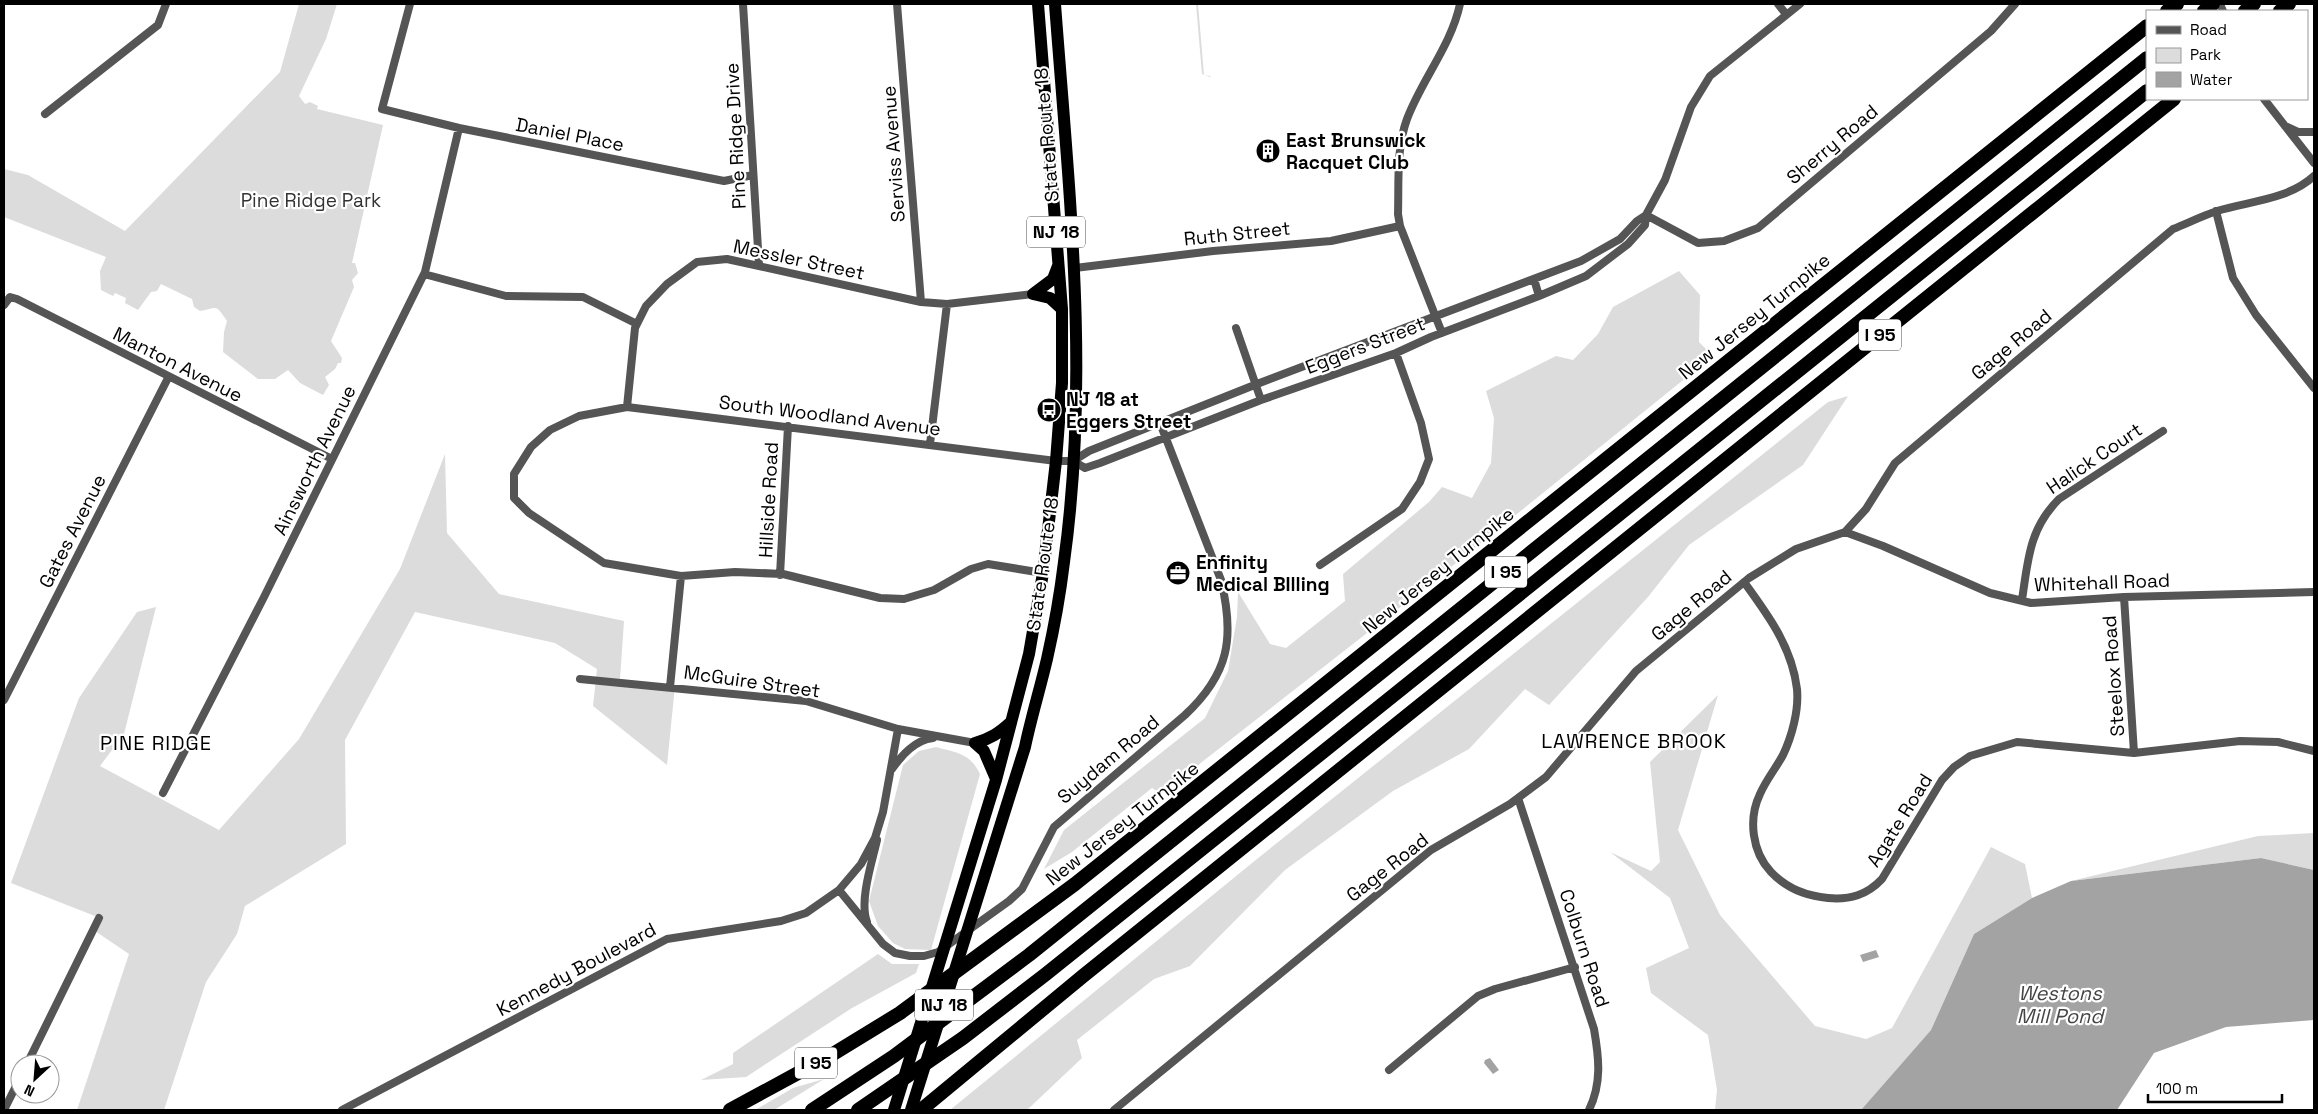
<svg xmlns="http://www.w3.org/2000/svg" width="2318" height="1114" font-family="'Space Grotesk',sans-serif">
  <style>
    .green { fill: #dcdcdc }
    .water { fill: #a3a3a3 }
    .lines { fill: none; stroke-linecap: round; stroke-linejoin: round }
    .minor { stroke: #555; stroke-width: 8 }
    .trunk { stroke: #000; stroke-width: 12 }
    .motorway { stroke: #000; stroke-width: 14 }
    .labels { text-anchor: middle; stroke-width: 4.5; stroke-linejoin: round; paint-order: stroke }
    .shield { fill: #fff; stroke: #4c4c4c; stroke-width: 1 }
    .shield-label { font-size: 18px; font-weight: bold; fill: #000 }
    .street-label { font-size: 19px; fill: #000; stroke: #fff }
    .poi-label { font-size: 19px; font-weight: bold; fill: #000; stroke: #fff; text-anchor: start }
    .park-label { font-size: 19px; fill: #333; stroke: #fff }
    .neighbourhood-label { font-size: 20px; letter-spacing: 1px; fill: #000; stroke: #fff }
    .water-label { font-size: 20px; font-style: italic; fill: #444; stroke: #fff }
  </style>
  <rect width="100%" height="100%" fill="#fff"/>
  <path class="green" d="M 299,4 L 337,4 L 326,39 L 299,96 L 305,104 L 310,102 L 318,106 L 317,109 L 383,125 L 352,263 L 355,263 L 358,273 L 352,280 L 354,287 L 331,341 L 342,358 L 341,363 L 338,363 L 335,369 L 325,377 L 329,385 L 323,395 L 300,383 L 288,370 L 275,379 L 258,379 L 223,352 L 224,332 L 227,321 C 215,303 218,308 200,311 L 194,307 L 192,299 L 161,284 L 157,291 L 151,292 L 138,310 L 125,303 L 126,298 L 115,293 L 113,296 L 101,290 L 100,271 L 106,257 L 4,217 L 4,169 L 28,175 L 125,231 L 280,72 Z
    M 1196,4 L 1198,4 L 1204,75 L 1211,76 L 1210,77 L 1202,74 Z
    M 1679,271 L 1700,295 L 1699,342 L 1713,356 L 1435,580 L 1161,794 L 1152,788 L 1072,852 L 1044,869 L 1064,830 L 1205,718 L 1228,671 L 1237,617 L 1238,592 L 1270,644 L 1286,648 L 1345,601 L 1343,574 L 1429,502 L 1442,487 L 1472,498 L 1491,463 L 1494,418 L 1486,391 L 1556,356 L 1573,360 L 1598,334 L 1613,307 Z
    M 1848,396 L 1803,465 L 1689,545 L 1648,597 L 1549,705 L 1525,689 L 1469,749 L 1393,791 L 1285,870 L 1190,966 L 1154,979 L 1077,1040 L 1082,1058 L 1027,1110 L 950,1110 L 1252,863 L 1828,402 Z
    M 445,454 L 447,533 L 499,594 L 624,621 L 620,679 L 675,686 L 667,765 L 593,706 L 597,669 L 555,643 L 415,612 L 345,740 L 346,844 L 245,906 L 237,934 L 206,982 L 164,1110 L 77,1110 L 129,954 L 95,931 L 100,918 L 11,883 L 79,698 L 137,612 L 156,607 L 124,734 L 100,766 L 219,830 L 299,739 L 400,569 Z
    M 1718,695 L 1678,830 L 1720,915 L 1815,1026 L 1866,1039 L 1892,1028 L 1991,847 L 2025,864 L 2032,898 L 1974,934 L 1931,1030 L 1861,1110 L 1715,1110 L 1717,1090 L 1708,1035 L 1651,993 L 1646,968 L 1689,948 L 1670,898 L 1610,852 L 1651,871 L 1660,862 L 1650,762 Z
    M 936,747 C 957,753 970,753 980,774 L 931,950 L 905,949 L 893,943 L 878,926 L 869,901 L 903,765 L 919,751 Z
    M 2314,833 L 2314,870 L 2261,858 L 2071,881 L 2258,836 Z
    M 878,954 L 892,964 L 919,964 L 916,973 L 852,1008 L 746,1077 L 701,1080 L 733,1064 L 733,1053 Z
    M 824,1079 L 774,1110 L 755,1110 L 793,1088 Z"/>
  <path class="water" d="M 2261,858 L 2314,870 L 2314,1020 L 2226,1027 L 2154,1053 L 2117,1110 L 1861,1110 L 1931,1030 L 1974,934 L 2032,898 L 2071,881 Z
    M 1876,950 L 1879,957 L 1863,962 L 1860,955 Z
    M 1490,1058 L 1499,1070 L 1493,1074 L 1484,1063 L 1485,1060 Z"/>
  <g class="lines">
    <path class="minor" d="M 410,4 L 382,109 L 459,128 L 724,181 L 753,175
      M 743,4 L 759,265
      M 897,4 L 921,302
      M 1778,4 L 1786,14
      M 2220,4 L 2223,11
      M 2264,99 L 2314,163
      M 45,114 L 158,25 L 166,4
      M 2285,126 L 2298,132 L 2314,132
      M 2216,211 L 2233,278 L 2256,315 L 2314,388
      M 1646,215 L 1698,243 L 1724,241 L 1758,228 L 1991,31 L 2015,4
      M 1075,268 L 1213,251 L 1331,241 L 1400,226
      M 424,274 L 506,296 L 583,297 L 637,324
      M 1534,279 L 1539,296
      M 4,305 L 10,297 L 17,299 L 332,459
      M 1236,328 L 1261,400
      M 1442,333 L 1400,226 L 1398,214 C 1399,182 1396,149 1407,119 C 1422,79 1451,46 1460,4
      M 627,407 L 635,328 L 646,306 L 667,284 L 697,262 L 727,259 L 921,302 L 947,304 L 1033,294
      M 930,444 L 947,304
      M 1073,461 L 1085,468 L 1100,463 L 1261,400 L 1396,353 L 1431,337 L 1539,296 L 1586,276 L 1628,244 L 1645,225 L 1646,215 L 1665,180 L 1691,107 L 1710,76 L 1800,4
      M 1845,532 L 1883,546 L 1990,593 L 2031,603 L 2124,597 L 2314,592
      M 1320,565 L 1402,509 L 1420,482 L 1429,459 L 1421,423 L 1396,353
      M 1043,573 L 988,564 L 971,569 L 934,590 L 904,599 L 880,598 L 783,574 L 735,572 L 681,576 L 604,563 L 529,513 L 514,498 L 514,474 L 531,447 L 550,430 L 579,416 L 627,407 L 1056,461 L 1073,461 L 1089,451 L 1257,384 L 1581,261 L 1620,239 L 1637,221 L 1646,215
      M 780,575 L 788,426
      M 1744,582 C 1768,615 1792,647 1797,689 C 1799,710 1792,736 1783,755 C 1776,768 1766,780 1760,794 C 1748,819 1752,852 1771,872 C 1786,888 1806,896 1828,898 C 1850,900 1867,895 1882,879 L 1942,780 L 1954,767 L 1970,756 L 2017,742 L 2134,753 L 2240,741 L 2278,742 L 2314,751
      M 2124,597 L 2134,753
      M 2022,600 C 2028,560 2029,529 2059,499 L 2163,431
      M 580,679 L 806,701 L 898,729 L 975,743
      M 670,687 L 681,576
      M 4,700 L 168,378
      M 892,769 C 902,755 915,740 933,738
      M 163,793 L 264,597 L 425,272 L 459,128
      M 1518,798 L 1594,1029 C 1599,1058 1602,1083 1589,1110
      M 839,890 L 883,944 L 895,953 L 910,956 L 924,956 L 938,952 L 1009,901 L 1022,889 L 1054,827 L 1185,715 C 1229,674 1235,638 1221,580 L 1160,423
      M 867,922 C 859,901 872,862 877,840
      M 27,1064 L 99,918
      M 1389,1070 L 1478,996 L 1495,989 L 1575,967
      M 4,1110 L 20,1078
      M 342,1110 L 667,939 L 781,921 L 806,913 L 839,890 L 861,864 L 875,838 L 883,812 L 898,729
      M 1114,1110 L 1431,850 L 1510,804 L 1546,777 L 1636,671 L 1749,578 L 1796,549 L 1845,532 L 1866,509 L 1895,463 L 2173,229 C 2188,223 2202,216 2217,211 C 2249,201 2288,200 2314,176"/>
    <path class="trunk" d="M 1033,294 L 1053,279 L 1058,266
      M 1033,294 L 1050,298 L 1062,309
      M 975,743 L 984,751 L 996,779
      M 975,743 C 990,739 999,733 1010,723
      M 894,1110 L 996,780 L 1029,654 L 1043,573 L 1056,461 L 1062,383 L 1062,309 L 1038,4
      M 911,1110 L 1025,747 C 1031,718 1040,689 1047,659 C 1054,628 1060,595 1064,562 C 1090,375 1069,191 1055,4"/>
    <path class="motorway" d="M 2167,11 L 2177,4
      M 2204,11 L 2213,4
      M 2245,11 L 2254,4
      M 2280,11 L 2289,4
      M 730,1110 L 833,1054 L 900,1013 L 1075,884 L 2147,26
      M 812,1110 L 894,1056 L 1029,955 L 2147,58
      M 858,1110 L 963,1038 L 1046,974 L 2147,91
      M 921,1110 L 1083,976 L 2174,99"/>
  </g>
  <defs>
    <symbol id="building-disc" viewBox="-11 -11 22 22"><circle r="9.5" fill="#000" stroke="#fff"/><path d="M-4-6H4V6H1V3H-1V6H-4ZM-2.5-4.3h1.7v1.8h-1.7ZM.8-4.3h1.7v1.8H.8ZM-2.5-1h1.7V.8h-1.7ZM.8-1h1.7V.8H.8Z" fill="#fff"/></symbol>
    <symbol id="bus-disc" viewBox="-11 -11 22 22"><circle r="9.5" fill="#000" stroke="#fff"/><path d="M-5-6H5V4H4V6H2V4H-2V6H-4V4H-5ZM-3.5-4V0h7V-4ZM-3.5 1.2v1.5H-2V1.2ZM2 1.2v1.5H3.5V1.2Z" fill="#fff"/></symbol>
    <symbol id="office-disc" viewBox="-11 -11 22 22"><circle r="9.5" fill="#000" stroke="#fff"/><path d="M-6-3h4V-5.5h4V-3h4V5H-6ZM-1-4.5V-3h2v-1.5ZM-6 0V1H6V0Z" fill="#fff"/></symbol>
  </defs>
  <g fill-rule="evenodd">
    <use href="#building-disc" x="1254" y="137" width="28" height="28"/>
    <use href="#bus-disc" x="1035" y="396" width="28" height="28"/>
    <use href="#office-disc" x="1164" y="559" width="28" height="28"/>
  </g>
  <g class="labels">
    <g class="shield">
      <rect x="1027" y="216.5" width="58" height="31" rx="4"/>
      <rect x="1859" y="319.5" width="42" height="31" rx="4"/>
      <rect x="1485" y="556.5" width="42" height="31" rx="4"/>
      <rect x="915" y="989.5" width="58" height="31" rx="4"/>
      <rect x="795" y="1047.5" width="42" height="31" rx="4"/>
    </g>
    <g class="shield-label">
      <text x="1056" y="238">NJ 18</text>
      <text x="1880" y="341">I 95</text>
      <text x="1506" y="578">I 95</text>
      <text x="944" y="1011">NJ 18</text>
      <text x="816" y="1069">I 95</text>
    </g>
    <g class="street-label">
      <text transform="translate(570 134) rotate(11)" y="7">Daniel Place</text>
      <text transform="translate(1046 135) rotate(-95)" y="7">State Route 18</text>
      <text transform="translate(735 136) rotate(-93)" y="7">Pine Ridge Drive</text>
      <text transform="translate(1832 144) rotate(-40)" y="7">Sherry Road</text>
      <text transform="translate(893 154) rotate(-94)" y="7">Serviss Avenue</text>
      <text transform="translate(1237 233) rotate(-6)" y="7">Ruth Street</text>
      <text transform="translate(799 259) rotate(12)" y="7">Messler Street</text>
      <text transform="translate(1754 316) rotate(-39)" y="7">New Jersey Turnpike</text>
      <text transform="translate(2011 344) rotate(-40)" y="7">Gage Road</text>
      <text transform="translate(1365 345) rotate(-21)" y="7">Eggers Street</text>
      <text transform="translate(178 364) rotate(27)" y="7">Manton Avenue</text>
      <text transform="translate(830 415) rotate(7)" y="7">South Woodland Avenue</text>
      <text transform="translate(2094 458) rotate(-34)" y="7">Halick Court</text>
      <text transform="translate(314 460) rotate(-64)" y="7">Ainsworth Avenue</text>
      <text transform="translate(768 500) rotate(-87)" y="7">Hillside Road</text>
      <text transform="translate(72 531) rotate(-63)" y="7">Gates Avenue</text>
      <text transform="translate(1042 564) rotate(-82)" y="7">State Route 18</text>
      <text transform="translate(1438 570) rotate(-39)" y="7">New Jersey Turnpike</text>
      <text transform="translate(2102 582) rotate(-2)" y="7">Whitehall Road</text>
      <text transform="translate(1691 605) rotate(-40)" y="7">Gage Road</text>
      <text transform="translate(2113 676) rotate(-94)" y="7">Steelox Road</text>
      <text transform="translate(752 681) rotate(8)" y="7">McGuire Street</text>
      <text transform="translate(1108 759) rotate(-40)" y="7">Suydam Road</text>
      <text transform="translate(1899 820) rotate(-58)" y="7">Agate Road</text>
      <text transform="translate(1122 823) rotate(-38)" y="7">New Jersey Turnpike</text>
      <text transform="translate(1387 867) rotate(-38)" y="7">Gage Road</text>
      <text transform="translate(1585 948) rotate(72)" y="7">Colburn Road</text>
      <text transform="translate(576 969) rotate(-28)" y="7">Kennedy Boulevard</text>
    </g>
    <g class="poi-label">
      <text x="1286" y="147">East Brunswick<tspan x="1286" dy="22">Racquet Club</tspan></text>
      <text x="1066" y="406">NJ 18 at<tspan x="1066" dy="22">Eggers Street</tspan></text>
      <text x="1196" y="569">Enfinity<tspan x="1196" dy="22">Medical BIlling</tspan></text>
    </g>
    <g class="park-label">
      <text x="311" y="207">Pine Ridge Park</text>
    </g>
    <g class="neighbourhood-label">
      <text x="1634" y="748">LAWRENCE BROOK</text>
      <text x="156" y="750">PINE RIDGE</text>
    </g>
    <g class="water-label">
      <text x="2060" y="1000">Westons<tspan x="2060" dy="23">Mill Pond</tspan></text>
    </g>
  </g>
  <rect width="2318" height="1114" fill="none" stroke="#000000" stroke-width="10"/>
  <rect x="2146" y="10" width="162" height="90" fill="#ffffff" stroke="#999999"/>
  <rect x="2156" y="26" width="25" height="8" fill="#555555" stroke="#999999"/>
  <text x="2190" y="35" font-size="15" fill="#000000">Road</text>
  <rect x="2156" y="48" width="25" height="15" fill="#dcdcdc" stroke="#999999"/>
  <text x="2190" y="60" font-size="15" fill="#000000">Park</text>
  <rect x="2156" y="72" width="25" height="15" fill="#a3a3a3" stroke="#999999"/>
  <text x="2190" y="85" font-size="15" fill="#000000">Water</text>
  <g transform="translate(35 1079) rotate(206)"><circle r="24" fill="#ffffff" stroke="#999999"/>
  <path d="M0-4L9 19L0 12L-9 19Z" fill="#000000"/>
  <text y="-8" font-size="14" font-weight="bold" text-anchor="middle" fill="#000000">N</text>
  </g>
  <path d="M2148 1094v8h134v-8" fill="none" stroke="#000000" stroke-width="2.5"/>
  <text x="2156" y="1094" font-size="15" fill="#000000" stroke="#ffffff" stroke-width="4" paint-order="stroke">100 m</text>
</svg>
